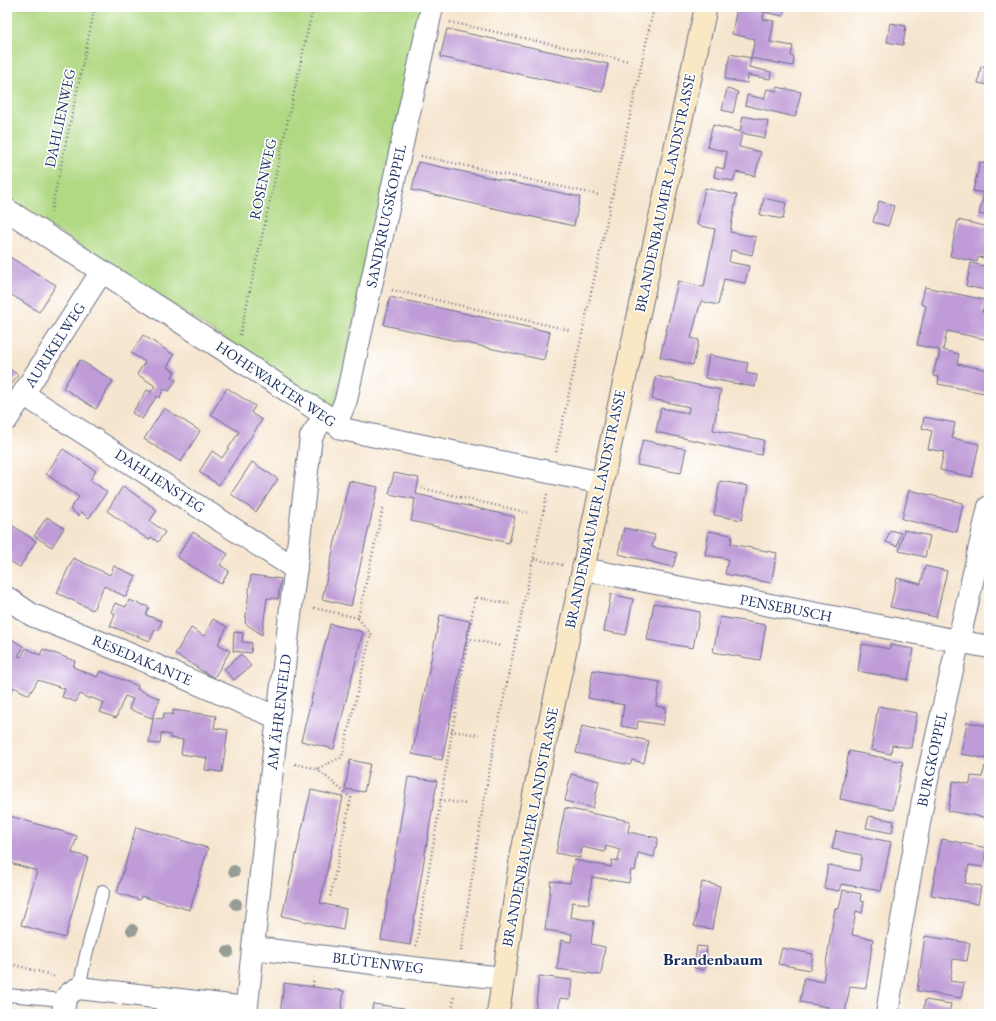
<svg xmlns="http://www.w3.org/2000/svg" width="996" height="1021" font-family="'EB Garamond',serif">
  <style>
    .green { fill: #b1d984; stroke: #668471 }
    .building { fill: #bf9bd7 }
    .lines { fill: none; stroke-linecap: round; stroke-linejoin: round }
    .lane-casing { stroke: #686f85; stroke-width: 14 }
    .street-casing { stroke: #686f85; stroke-width: 24 }
    .secondary-casing { stroke: #686f85; stroke-width: 24 }
    .path { stroke: #686f85; stroke-width: 2.5; stroke-dasharray: 1 3; stroke-linecap: butt }
    .lane { stroke: #fff; stroke-width: 12 }
    .street { stroke: #fff; stroke-width: 22 }
    .secondary { stroke: #fae7c3; stroke-width: 22 }
    .tree { fill: #969d96 }
    .labels { text-anchor: middle; stroke-width: 3.5; stroke-linejoin: round; paint-order: stroke }
    .street-label { font-size: 15px; fill: #1b2f5e; stroke: #fff }
    .quarter-label { font-size: 17px; font-weight: bold; fill: #1b2f5e; stroke: #fff }
  </style>
  <rect width="100%" height="100%" fill="#fff"/>
  <filter id="ink" filterUnits="userSpaceOnUse"><feTurbulence type="fractalNoise" baseFrequency=".025" numOctaves="2"/><feDisplacementMap in="SourceGraphic" scale="8" xChannelSelector="R" yChannelSelector="G"/><feConvolveMatrix kernelMatrix="1 2 1 2 8 2 1 2 1" color-interpolation-filters="sRGB"/></filter>
  <filter id="wash" filterUnits="userSpaceOnUse"><feTurbulence type="fractalNoise" baseFrequency=".012" numOctaves="4" result="noise"/><feDisplacementMap in="SourceGraphic" scale="16" xChannelSelector="R" yChannelSelector="G"/><feGaussianBlur stdDeviation="0.9" result="paint"/><feColorMatrix in="noise" values="0 0 0 0 0 0 0 0 0 0 0 0 0 0 0 0 0 1.4 0 .05"/><feComposite in="paint" operator="in"/></filter>
  <g filter="url(#wash)">
    <rect width="100%" height="100%" fill="#f6e5ce"/>
    <path class="green" d="M 7,7 L 425,7 L 334,409 L 7,199 Z"/>
    <g id="blocks">
      <path class="building" d="M 737,7 L 785,7 L 783,16 L 764,12 L 763,19 L 774,21 L 770,42 L 793,46 L 791,56 L 794,57 L 793,66 L 751,58 L 755,39 L 732,34 Z
        M 890,23 L 906,26 L 903,45 L 887,42 Z
        M 447,29 L 608,64 L 602,92 L 440,57 Z
        M 730,54 L 751,58 L 749,67 L 771,72 L 770,79 L 748,75 L 747,83 L 725,79 Z
        M 981,66 L 989,67 L 989,85 L 978,83 Z
        M 777,87 L 801,92 L 795,117 L 745,105 L 747,95 L 764,99 L 767,89 L 777,91 Z
        M 727,89 L 738,92 L 733,113 L 722,110 Z
        M 743,116 L 768,121 L 765,138 L 742,133 L 739,147 L 761,152 L 755,176 L 736,172 L 733,181 L 714,177 L 716,167 L 724,169 L 727,152 L 707,147 L 713,125 L 740,132 Z
        M 418,162 L 580,197 L 574,226 L 412,190 Z
        M 980,162 L 989,164 L 989,216 L 979,214 L 984,193 L 973,191 Z
        M 705,188 L 737,195 L 730,232 L 756,237 L 752,255 L 731,250 L 729,262 L 749,266 L 745,283 L 724,279 L 718,305 L 701,301 L 691,338 L 699,340 L 693,365 L 660,357 L 678,281 L 704,287 L 715,229 L 697,225 Z
        M 764,198 L 786,203 L 783,219 L 760,215 Z
        M 879,201 L 894,206 L 888,226 L 873,222 Z
        M 958,220 L 989,227 L 989,259 L 978,257 L 977,262 L 950,256 Z
        M 8,256 L 56,285 L 39,312 L 7,292 Z
        M 971,263 L 989,267 L 989,276 L 986,290 L 966,286 Z
        M 925,287 L 985,300 L 982,312 L 989,313 L 989,340 L 947,331 L 943,350 L 959,354 L 957,364 L 989,370 L 989,394 L 938,384 L 939,377 L 933,376 L 937,359 L 938,360 L 940,350 L 917,345 L 926,306 L 921,304 Z
        M 390,297 L 550,332 L 544,360 L 384,325 Z
        M 143,335 L 174,355 L 167,367 L 175,372 L 172,377 L 176,380 L 169,391 L 164,389 L 159,398 L 157,396 L 142,419 L 132,413 L 147,390 L 151,392 L 155,386 L 137,374 L 145,362 L 131,353 Z
        M 709,355 L 748,363 L 746,373 L 757,375 L 755,387 L 705,378 Z
        M 80,360 L 113,381 L 96,409 L 63,388 Z
        M 7,367 L 18,375 L 11,385 L 7,382 Z
        M 656,376 L 721,390 L 713,430 L 764,440 L 761,455 L 656,432 L 661,408 L 688,413 L 689,407 L 652,399 Z
        M 227,388 L 255,406 L 251,413 L 262,420 L 219,485 L 199,472 L 212,451 L 222,458 L 239,432 L 211,414 Z
        M 164,408 L 200,431 L 181,462 L 144,439 Z
        M 924,417 L 955,423 L 952,438 L 979,444 L 972,477 L 940,470 L 944,452 L 928,449 L 932,431 L 922,428 Z
        M 643,440 L 686,449 L 681,473 L 637,465 Z
        M 63,449 L 96,471 L 90,480 L 107,492 L 89,518 L 81,512 L 79,516 L 70,509 L 79,497 L 46,474 Z
        M 252,462 L 278,479 L 256,512 L 231,494 Z
        M 394,473 L 419,478 L 416,494 L 515,517 L 509,543 L 411,521 L 415,499 L 389,494 Z
        M 349,481 L 378,487 L 351,606 L 322,599 Z
        M 720,481 L 748,486 L 742,520 L 714,515 Z
        M 123,486 L 157,510 L 150,521 L 165,532 L 158,542 L 151,537 L 149,540 L 107,511 Z
        M 909,490 L 963,503 L 957,532 L 902,519 Z
        M 47,517 L 64,528 L 52,547 L 34,536 Z
        M 7,522 L 36,541 L 20,567 L 7,560 Z
        M 624,528 L 655,535 L 652,547 L 677,553 L 673,567 L 618,554 Z
        M 890,530 L 901,533 L 897,546 L 886,542 Z
        M 904,530 L 930,536 L 925,557 L 899,551 Z
        M 709,531 L 732,535 L 731,544 L 777,553 L 771,583 L 725,574 L 728,559 L 705,555 Z
        M 193,532 L 228,554 L 220,565 L 229,571 L 221,584 L 177,557 Z
        M 73,558 L 110,575 L 114,566 L 136,576 L 126,597 L 104,586 L 93,610 L 57,593 Z
        M 925,566 L 947,571 L 936,617 L 890,607 L 897,578 L 921,584 Z
        M 251,575 L 281,579 L 278,599 L 267,598 L 262,635 L 245,623 Z
        M 611,594 L 633,599 L 626,635 L 604,631 Z
        M 129,600 L 149,607 L 146,615 L 162,621 L 158,631 L 155,629 L 150,641 L 110,626 L 115,614 L 111,612 L 115,603 L 126,607 Z
        M 654,603 L 700,612 L 693,648 L 647,640 Z
        M 440,615 L 470,621 L 442,760 L 412,754 Z
        M 720,617 L 766,625 L 760,660 L 713,652 Z
        M 213,619 L 227,627 L 218,644 L 230,651 L 214,678 L 175,654 L 191,628 L 204,636 Z
        M 330,624 L 363,632 L 334,749 L 301,741 Z
        M 234,632 L 243,633 L 242,642 L 252,643 L 251,653 L 233,651 Z
        M 7,636 L 24,647 L 18,656 L 21,657 L 26,648 L 40,655 L 43,649 L 75,661 L 73,667 L 97,677 L 100,671 L 138,686 L 137,689 L 160,699 L 152,718 L 129,709 L 133,699 L 125,696 L 116,718 L 100,712 L 104,703 L 90,697 L 89,699 L 80,694 L 76,702 L 62,697 L 65,689 L 38,680 L 29,695 L 14,687 L 9,697 L 7,696 L 7,680 L 10,675 L 8,674 L 12,665 L 7,661 Z
        M 862,644 L 890,649 L 890,645 L 914,649 L 908,680 L 858,671 Z
        M 241,654 L 251,666 L 234,680 L 224,669 Z
        M 593,670 L 660,682 L 656,706 L 666,708 L 663,725 L 638,721 L 637,729 L 621,726 L 624,705 L 588,698 Z
        M 878,706 L 917,713 L 911,748 L 892,745 L 891,754 L 871,750 Z
        M 173,710 L 216,716 L 214,728 L 228,730 L 222,772 L 205,770 L 207,758 L 181,754 L 183,740 L 170,738 L 170,735 L 161,733 L 160,744 L 149,743 L 153,718 L 163,719 L 164,713 L 173,715 Z
        M 967,722 L 989,726 L 989,759 L 961,754 Z
        M 582,726 L 649,741 L 644,763 L 632,760 L 630,765 L 576,753 Z
        M 849,751 L 903,762 L 893,810 L 840,799 Z
        M 350,760 L 370,764 L 364,792 L 345,789 Z
        M 985,766 L 989,767 L 989,818 L 948,811 L 953,781 L 970,784 L 971,776 L 982,777 Z
        M 571,774 L 599,781 L 593,808 L 565,801 Z
        M 408,777 L 437,781 L 410,945 L 381,940 Z
        M 311,790 L 343,797 L 320,903 L 346,909 L 343,930 L 282,916 Z
        M 565,808 L 630,821 L 628,832 L 658,838 L 654,857 L 638,853 L 635,871 L 631,870 L 629,883 L 592,877 L 589,904 L 572,902 L 570,917 L 594,921 L 591,944 L 605,947 L 601,975 L 557,969 L 561,940 L 571,942 L 572,934 L 545,930 L 551,881 L 570,883 L 574,860 L 611,867 L 612,860 L 618,861 L 620,850 L 606,846 L 605,852 L 582,847 L 580,858 L 556,853 Z
        M 7,815 L 77,836 L 72,853 L 88,857 L 65,938 L 21,925 L 37,871 L 7,862 Z
        M 869,816 L 894,821 L 892,833 L 866,828 Z
        M 136,827 L 208,848 L 190,910 L 141,896 L 140,900 L 117,893 Z
        M 836,831 L 891,842 L 881,891 L 841,884 L 839,891 L 824,888 L 828,865 L 859,871 L 862,855 L 832,849 Z
        M 942,839 L 987,848 L 983,867 L 969,865 L 965,883 L 981,886 L 978,904 L 931,895 Z
        M 702,882 L 720,886 L 712,929 L 694,926 Z
        M 843,890 L 861,894 L 860,901 L 864,902 L 862,913 L 856,911 L 852,935 L 873,939 L 866,988 L 850,986 L 845,1014 L 827,1014 L 828,1007 L 800,1002 L 804,978 L 823,982 L 835,908 L 839,909 Z
        M 925,936 L 970,943 L 967,961 L 953,959 L 952,968 L 950,981 L 964,983 L 961,998 L 917,991 Z
        M 697,946 L 707,947 L 704,970 L 694,968 Z
        M 782,948 L 813,954 L 810,970 L 778,964 Z
        M 539,976 L 572,980 L 570,999 L 560,998 L 558,1014 L 535,1014 Z
        M 284,983 L 344,991 L 341,1014 L 280,1014 Z
        M 925,1000 L 951,1004 L 949,1014 L 923,1014 Z
        M 373,1004 L 404,1008 L 404,1014 L 371,1014 Z"/>
    </g>
  </g>
  <g filter="url(#ink)">
    <use href="#blocks" fill-opacity="0" stroke="#686f85" stroke-width="1"/>
    <g class="lines">
      <defs>
        <path id="lane" d="M 79,988 L 86,955 L 103,891
          M 7,995 L 64,1000
          M 162,1014 L 163,998"/>
        <path id="street" d="M 7,210 L 325,415 L 342,429 L 602,483
          M 23,394 L 296,569
          M 7,419 L 102,271
          M 336,424 L 346,400 L 432,7
          M 583,569 L 989,647
          M 7,598 L 32,615 L 122,651 L 278,718
          M 254,948 L 412,968 L 503,978
          M 63,1014 C 64,1000 65,994 79,988 L 247,1008
          M 246,1014 L 273,760 L 311,437 L 325,415
          M 887,1014 L 899,937 L 925,789 L 989,507"/>
        <path id="secondary" d="M 498,1014 L 520,863 L 536,785 L 706,7"/>
      </defs>
      <use href="#lane" class="lane-casing"/>
      <use href="#street" class="street-casing"/>
      <use href="#secondary" class="secondary-casing"/>
      <path class="path" d="M 450,22 L 628,61
        M 421,156 L 599,195
        M 51,212 L 95,7
        M 392,290 L 569,330
        M 240,335 L 313,7
        M 556,452 L 654,7
        M 421,488 L 529,513
        M 534,559 L 563,565
        M 314,608 L 358,618 L 383,508
        M 467,638 L 500,646
        M 451,731 L 479,735
        M 295,764 L 317,769 L 342,757 L 371,634 L 358,618
        M 317,769 L 351,798 L 330,898
        M 440,800 L 467,804
        M 416,946 L 475,597 L 509,604
        M 461,951 L 483,806 L 495,739 L 547,494
        M 7,963 L 52,975 L 55,978
        M 313,986 L 314,978
        M 452,1014 L 454,995"/>
      <use href="#lane" class="lane"/>
      <use href="#street" class="street"/>
      <use href="#secondary" class="secondary"/>
    </g>
    <g class="tree">
      <circle cx="234" cy="871" r="6"/>
      <circle cx="236" cy="904" r="6"/>
      <circle cx="132" cy="930" r="6"/>
      <circle cx="228" cy="952" r="6"/>
    </g>
  </g>
  <g class="labels">
    <g class="street-label">
      <text transform="translate(60 118) rotate(-78)" y="5">DAHLIENWEG</text>
      <text transform="translate(263 179) rotate(-78)" y="5">ROSENWEG</text>
      <text transform="translate(665 193) rotate(-78)" y="5">BRANDENBAUMER LANDSTRASSE</text>
      <text transform="translate(386 216) rotate(-78)" y="5">SANDKRUGSKOPPEL</text>
      <text transform="translate(55 345) rotate(-57)" y="5">AURIKELWEG</text>
      <text transform="translate(276 384) rotate(34)" y="5">HOHEWARTER WEG</text>
      <text transform="translate(160 481) rotate(33)" y="5">DAHLIENSTEG</text>
      <text transform="translate(595 509) rotate(-78)" y="5">BRANDENBAUMER LANDSTRASSE</text>
      <text transform="translate(786 608) rotate(11)" y="5">PENSEBUSCH</text>
      <text transform="translate(142 660) rotate(23)" y="5">RESEDAKANTE</text>
      <text transform="translate(279 712) rotate(-83)" y="5">AM ÄHRENFELD</text>
      <text transform="translate(932 759) rotate(-78)" y="5">BURGKOPPEL</text>
      <text transform="translate(530 827) rotate(-79)" y="5">BRANDENBAUMER LANDSTRASSE</text>
      <text transform="translate(378 963) rotate(7)" y="5">BLÜTENWEG</text>
    </g>
    <g class="quarter-label">
      <text x="713" y="965">Brandenbaum</text>
    </g>
  </g>
  <rect width="996" height="1021" fill="none" stroke="#fff" stroke-width="24"/>
</svg>
